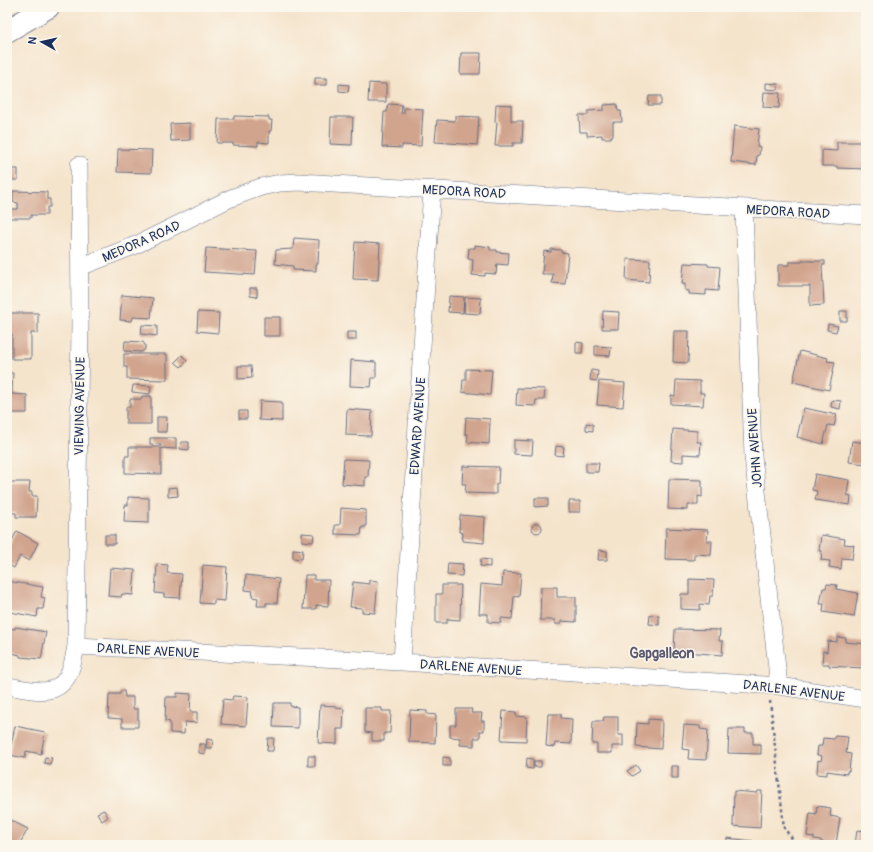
<svg xmlns="http://www.w3.org/2000/svg" width="873" height="852" font-family="Pangolin,sans-serif">
  <style>
    .building { fill: #d1a48e }
    .lines { fill: none; stroke-linecap: round; stroke-linejoin: round }
    .street-casing { stroke: #676e84; stroke-width: 18 }
    .highway-casing { stroke: #676e84; stroke-width: 24 }
    .path { stroke: #676e84; stroke-width: 2.5; stroke-dasharray: 3 3; stroke-linecap: butt }
    .street { stroke: #fff; stroke-width: 17 }
    .highway { stroke: #fff; stroke-width: 22 }
    .labels { text-anchor: middle; stroke-width: 3; stroke-linejoin: round; paint-order: stroke }
    .street-label { font-size: 13px; fill: #1b2f5e; stroke: #fbf7ec }
    .neighbourhood-label { font-size: 14px; font-weight: bold; fill: #5b586f; stroke: #fbf7ec }
  </style>
  <rect width="100%" height="100%" fill="#fbf7ec"/>
  <filter id="ink" filterUnits="userSpaceOnUse"><feTurbulence type="fractalNoise" baseFrequency=".025" numOctaves="2"/><feDisplacementMap in="SourceGraphic" scale="8" xChannelSelector="R" yChannelSelector="G"/><feConvolveMatrix kernelMatrix="1 2 1 2 8 2 1 2 1" color-interpolation-filters="sRGB"/></filter>
  <filter id="wash" filterUnits="userSpaceOnUse"><feTurbulence type="fractalNoise" baseFrequency=".012" numOctaves="4" result="noise"/><feDisplacementMap in="SourceGraphic" scale="16" xChannelSelector="R" yChannelSelector="G"/><feGaussianBlur stdDeviation="0.9" result="paint"/><feColorMatrix in="noise" values="0 0 0 0 0 0 0 0 0 0 0 0 0 0 0 0 0 1.4 0 .05"/><feComposite in="paint" operator="in"/></filter>
  <g filter="url(#wash)">
    <rect width="100%" height="100%" fill="#f5e4cc"/>
    <g id="blocks">
      <path class="building" d="M 461,53 L 481,53 L 480,74 L 460,74 Z
        M 315,78 L 327,78 L 327,85 L 315,85 Z
        M 369,83 L 386,84 L 386,102 L 368,102 Z
        M 766,83 L 778,84 L 778,90 L 766,89 Z
        M 339,84 L 349,85 L 348,92 L 339,91 Z
        M 764,92 L 780,93 L 779,108 L 763,107 Z
        M 649,96 L 661,96 L 661,105 L 648,105 Z
        M 388,104 L 402,105 L 401,113 L 404,113 L 404,108 L 423,109 L 421,146 L 402,145 L 402,148 L 382,147 L 384,112 L 387,112 Z
        M 496,104 L 511,105 L 511,121 L 523,121 L 522,143 L 513,143 L 513,146 L 495,146 L 497,122 L 495,122 Z
        M 617,104 L 618,111 L 621,111 L 622,122 L 613,122 L 613,136 L 611,136 L 611,138 L 602,138 L 602,135 L 587,136 L 587,132 L 580,132 L 579,115 L 588,115 L 588,111 L 604,110 L 604,105 Z
        M 234,116 L 269,117 L 269,120 L 272,120 L 271,131 L 269,131 L 269,143 L 258,142 L 258,146 L 233,145 L 233,143 L 217,143 L 218,119 L 234,119 Z
        M 455,116 L 479,117 L 477,145 L 435,142 L 437,120 L 455,121 Z
        M 331,117 L 353,117 L 352,145 L 330,144 Z
        M 190,123 L 190,140 L 171,141 L 170,124 Z
        M 734,126 L 759,129 L 757,146 L 760,147 L 759,155 L 757,155 L 756,165 L 731,162 Z
        M 837,142 L 866,142 L 866,169 L 837,168 L 837,166 L 822,166 L 822,150 L 837,151 Z
        M 118,149 L 152,150 L 151,173 L 117,172 Z
        M 7,169 L 18,169 L 18,180 L 7,180 Z
        M 13,191 L 47,192 L 47,199 L 50,199 L 50,207 L 47,207 L 47,215 L 31,215 L 31,218 L 9,218 L 9,209 L 18,209 L 18,203 L 13,202 Z
        M 294,238 L 319,240 L 318,264 L 316,264 L 316,271 L 293,270 L 293,266 L 275,264 L 276,250 L 293,249 Z
        M 355,242 L 380,244 L 378,280 L 353,279 Z
        M 475,245 L 490,247 L 490,250 L 497,250 L 497,252 L 509,253 L 508,265 L 497,264 L 496,274 L 485,273 L 485,276 L 472,275 L 473,260 L 468,259 L 469,248 L 475,248 Z
        M 864,246 L 866,246 L 866,284 L 864,284 Z
        M 206,248 L 257,251 L 255,275 L 204,272 Z
        M 551,249 L 561,250 L 561,252 L 568,253 L 565,284 L 552,283 L 553,274 L 542,274 L 544,251 L 551,252 Z
        M 627,259 L 650,260 L 649,282 L 626,280 Z
        M 802,261 L 825,261 L 825,265 L 822,265 L 824,305 L 810,306 L 810,286 L 778,286 L 778,265 L 789,265 L 789,262 L 802,262 Z
        M 684,263 L 708,264 L 708,266 L 720,267 L 718,291 L 706,290 L 706,295 L 689,294 L 689,291 L 685,290 L 685,284 L 682,284 Z
        M 250,288 L 257,288 L 257,297 L 250,296 Z
        M 122,295 L 153,298 L 151,318 L 133,317 L 132,321 L 120,320 Z
        M 449,296 L 464,297 L 463,313 L 448,312 Z
        M 465,297 L 481,298 L 480,314 L 464,313 Z
        M 603,311 L 619,312 L 618,329 L 602,329 Z
        M 840,311 L 847,311 L 847,321 L 840,321 Z
        M 198,312 L 219,313 L 218,333 L 197,331 Z
        M 7,313 L 38,313 L 38,333 L 31,333 L 31,359 L 12,359 L 12,334 L 7,333 Z
        M 264,317 L 280,317 L 280,336 L 264,336 Z
        M 828,324 L 838,326 L 836,332 L 827,330 Z
        M 142,325 L 157,326 L 157,336 L 141,334 Z
        M 674,331 L 689,331 L 688,363 L 673,362 Z
        M 347,332 L 356,332 L 356,340 L 347,340 Z
        M 125,341 L 143,342 L 145,345 L 145,349 L 142,352 L 124,351 Z
        M 576,342 L 583,343 L 582,353 L 576,353 Z
        M 595,346 L 611,347 L 610,356 L 595,355 Z
        M 800,351 L 828,358 L 827,361 L 835,362 L 829,390 L 793,382 Z
        M 124,354 L 167,354 L 167,380 L 127,379 L 127,367 L 124,367 Z
        M 182,355 L 187,361 L 181,367 L 175,362 Z
        M 351,360 L 376,362 L 376,378 L 372,378 L 371,387 L 350,386 Z
        M 238,366 L 251,366 L 252,378 L 238,379 Z
        M 466,369 L 492,370 L 490,395 L 462,392 L 463,380 L 466,380 Z
        M 591,370 L 598,371 L 597,381 L 590,380 Z
        M 7,373 L 13,373 L 12,394 L 27,395 L 27,413 L 7,413 Z
        M 676,380 L 700,381 L 700,393 L 704,393 L 703,406 L 671,404 L 671,395 L 675,396 Z
        M 599,381 L 625,383 L 623,407 L 597,405 Z
        M 133,385 L 151,386 L 150,394 L 132,392 Z
        M 517,388 L 545,389 L 544,400 L 536,400 L 535,406 L 516,405 Z
        M 142,396 L 151,396 L 151,424 L 126,424 L 126,407 L 130,407 L 130,399 L 142,399 Z
        M 832,400 L 841,401 L 840,409 L 831,407 Z
        M 260,401 L 282,402 L 282,421 L 259,420 Z
        M 804,408 L 837,415 L 834,426 L 828,425 L 823,444 L 797,437 Z
        M 347,409 L 372,411 L 371,436 L 346,435 Z
        M 239,411 L 247,411 L 247,419 L 239,419 Z
        M 157,417 L 167,417 L 166,432 L 157,432 Z
        M 466,417 L 490,419 L 489,444 L 467,442 L 468,434 L 465,434 Z
        M 586,423 L 593,424 L 593,431 L 586,430 Z
        M 673,429 L 697,431 L 697,442 L 701,442 L 700,455 L 683,454 L 683,462 L 671,461 Z
        M 150,438 L 176,438 L 176,449 L 161,448 L 161,474 L 125,473 L 125,456 L 129,456 L 129,447 L 160,447 L 161,445 L 150,444 Z
        M 514,440 L 533,441 L 532,455 L 514,454 Z
        M 852,441 L 866,443 L 866,464 L 849,462 Z
        M 181,442 L 189,442 L 189,450 L 180,449 Z
        M 556,446 L 564,447 L 563,456 L 555,455 Z
        M 344,459 L 369,460 L 368,477 L 365,477 L 365,486 L 342,484 Z
        M 586,463 L 599,463 L 598,472 L 586,472 Z
        M 463,466 L 499,467 L 498,484 L 496,484 L 496,494 L 465,493 L 466,484 L 462,484 Z
        M 815,474 L 849,480 L 847,495 L 851,496 L 850,505 L 815,500 L 817,491 L 812,490 Z
        M 669,479 L 702,480 L 702,497 L 698,496 L 698,505 L 688,505 L 688,510 L 668,509 Z
        M 7,482 L 30,482 L 29,492 L 32,492 L 32,496 L 37,496 L 36,517 L 16,517 L 16,513 L 7,513 Z
        M 177,487 L 178,496 L 168,497 L 168,488 Z
        M 128,497 L 149,498 L 149,523 L 124,522 L 125,505 L 128,505 Z
        M 535,498 L 548,498 L 548,506 L 535,507 Z
        M 569,501 L 580,501 L 580,512 L 569,512 Z
        M 341,508 L 366,510 L 366,527 L 362,527 L 361,535 L 335,534 L 335,525 L 340,525 Z
        M 460,515 L 485,517 L 484,543 L 462,541 L 463,533 L 459,532 Z
        M532 528a5 5 0 1 1 10 0a5 5 0 1 1-10 0Z
        M 666,528 L 708,530 L 707,541 L 712,541 L 711,555 L 694,554 L 694,560 L 665,559 Z
        M 17,531 L 38,543 L 29,561 L 20,556 L 14,568 L 7,564 L 7,550 Z
        M 302,533 L 314,534 L 313,542 L 302,541 Z
        M 105,535 L 115,535 L 115,544 L 105,544 Z
        M 821,535 L 845,539 L 844,544 L 854,545 L 852,559 L 842,558 L 841,569 L 829,567 L 830,561 L 821,560 L 822,551 L 819,551 Z
        M 293,549 L 303,550 L 302,559 L 293,558 Z
        M 599,550 L 607,551 L 607,560 L 598,560 Z
        M 481,559 L 490,560 L 490,567 L 480,566 Z
        M 448,563 L 463,564 L 462,576 L 447,575 Z
        M 157,564 L 168,565 L 167,573 L 182,574 L 180,598 L 164,597 L 164,594 L 155,593 Z
        M 203,565 L 227,567 L 225,601 L 214,600 L 214,604 L 200,603 Z
        M 110,568 L 135,570 L 133,595 L 122,594 L 121,597 L 108,596 Z
        M 503,572 L 521,573 L 519,597 L 514,596 L 512,619 L 501,618 L 501,623 L 488,622 L 488,614 L 479,614 L 481,584 L 502,586 Z
        M 246,575 L 279,579 L 277,603 L 266,603 L 266,606 L 257,606 L 258,598 L 252,597 L 253,591 L 245,590 Z
        M 305,575 L 314,575 L 314,580 L 329,580 L 328,606 L 316,605 L 316,609 L 303,609 Z
        M 689,579 L 714,580 L 713,596 L 710,596 L 709,605 L 700,604 L 700,610 L 681,609 L 681,594 L 689,594 Z
        M 369,580 L 378,581 L 375,613 L 362,612 L 362,608 L 350,607 L 353,582 L 369,584 Z
        M 7,581 L 43,587 L 41,597 L 45,598 L 43,609 L 38,609 L 37,617 L 10,612 L 10,610 L 7,610 Z
        M 827,584 L 837,585 L 836,589 L 858,593 L 854,617 L 823,612 L 824,604 L 820,604 L 823,588 L 826,588 Z
        M 442,585 L 461,585 L 460,620 L 447,619 L 447,623 L 436,623 L 436,594 L 442,594 Z
        M 541,587 L 557,587 L 557,597 L 576,597 L 576,622 L 561,621 L 561,624 L 555,624 L 555,620 L 540,620 Z
        M 650,615 L 659,616 L 659,625 L 649,624 Z
        M 15,627 L 46,632 L 41,659 L 20,657 L 20,655 L 7,652 L 7,628 L 15,629 Z
        M 675,629 L 720,630 L 719,641 L 723,641 L 722,655 L 674,651 Z
        M 837,637 L 846,638 L 845,642 L 866,644 L 863,668 L 829,666 L 829,664 L 822,664 L 823,651 L 827,652 L 828,641 L 837,642 Z
        M 120,691 L 124,691 L 125,697 L 133,697 L 133,709 L 138,709 L 138,727 L 122,727 L 122,719 L 108,718 L 109,694 L 120,694 Z
        M 177,693 L 191,694 L 190,712 L 197,712 L 197,723 L 185,722 L 184,734 L 170,733 L 170,722 L 165,721 L 166,697 L 177,697 Z
        M 233,696 L 248,697 L 246,726 L 221,724 L 223,699 L 232,700 Z
        M 274,703 L 290,703 L 290,706 L 298,707 L 298,728 L 273,727 Z
        M 320,705 L 336,706 L 336,708 L 344,709 L 343,729 L 337,729 L 337,744 L 318,743 Z
        M 365,708 L 382,708 L 382,711 L 391,711 L 390,733 L 384,733 L 384,741 L 372,741 L 372,733 L 365,732 Z
        M 456,709 L 472,709 L 471,713 L 482,713 L 481,721 L 484,721 L 484,731 L 480,731 L 480,738 L 474,738 L 474,746 L 460,745 L 460,738 L 450,737 L 450,725 L 456,725 Z
        M 410,710 L 427,711 L 427,714 L 436,715 L 435,743 L 409,742 Z
        M 503,711 L 516,712 L 516,716 L 527,717 L 526,741 L 501,740 Z
        M 548,714 L 561,714 L 561,718 L 572,719 L 571,744 L 555,743 L 554,747 L 546,746 Z
        M 604,717 L 618,717 L 618,735 L 623,735 L 623,746 L 612,746 L 612,753 L 597,753 L 597,744 L 592,744 L 593,721 L 603,721 Z
        M 648,719 L 662,720 L 661,749 L 636,747 L 637,723 L 648,724 Z
        M 684,725 L 700,726 L 700,729 L 708,730 L 706,760 L 688,759 L 689,750 L 682,749 Z
        M 15,726 L 45,732 L 41,754 L 26,751 L 25,758 L 9,755 Z
        M 729,729 L 745,729 L 745,733 L 753,733 L 753,744 L 761,744 L 761,754 L 728,753 Z
        M 835,736 L 848,737 L 846,753 L 851,754 L 849,771 L 847,771 L 847,774 L 827,771 L 827,775 L 817,774 L 818,760 L 821,761 L 822,756 L 817,755 L 818,746 L 822,746 L 823,738 L 834,739 Z
        M 268,738 L 274,738 L 273,751 L 267,751 Z
        M 207,739 L 213,740 L 212,748 L 206,748 Z
        M 199,744 L 205,744 L 205,754 L 199,753 Z
        M 308,756 L 315,756 L 315,766 L 308,766 Z
        M 45,757 L 52,758 L 50,764 L 44,763 Z
        M 443,757 L 450,758 L 450,766 L 443,766 Z
        M 527,758 L 533,759 L 533,769 L 526,768 Z
        M 534,761 L 541,761 L 541,767 L 534,767 Z
        M 636,765 L 640,771 L 632,776 L 627,771 Z
        M 671,766 L 678,766 L 678,778 L 671,778 Z
        M 734,791 L 757,793 L 758,791 L 762,791 L 760,828 L 733,826 Z
        M 817,806 L 831,808 L 830,816 L 840,818 L 836,844 L 821,842 L 821,840 L 814,839 L 814,837 L 807,836 L 810,813 L 816,814 Z
        M 104,810 L 108,817 L 102,821 L 97,813 Z
        M 10,820 L 28,829 L 19,845 L 7,845 L 7,825 Z
        M 857,830 L 866,831 L 866,845 L 855,845 Z
        M 727,838 L 753,841 L 753,845 L 726,845 Z"/>
    </g>
  </g>
  <g filter="url(#ink)">
    <use href="#blocks" fill-opacity="0" stroke="#676e84" stroke-width="1"/>
    <g class="lines">
      <defs>
        <path id="street" d="M 744,209 L 753,456 L 779,686
          M 80,267 L 136,245 L 231,198 L 261,187 L 280,183 L 299,182 L 866,215
          M 76,646 L 402,662 L 779,686 L 866,699
          M 402,662 L 432,189
          M 7,686 C 28,689 54,699 67,677 C 73,668 74,656 76,646 L 80,324 L 79,165"/>
        <path id="highway" d="M 7,31 L 48,7"/>
      </defs>
      <use href="#street" class="street-casing"/>
      <use href="#highway" class="highway-casing"/>
      <path class="path" d="M 770,701 L 784,828 L 797,845"/>
      <use href="#street" class="street"/>
      <use href="#highway" class="highway"/>
    </g>
  </g>
  <g class="labels">
    <g class="street-label">
      <text transform="translate(464 191) rotate(3)" y="5">MEDORA ROAD</text>
      <text transform="translate(788 211) rotate(3)" y="5">MEDORA ROAD</text>
      <text transform="translate(141 241) rotate(-24)" y="5">MEDORA ROAD</text>
      <text transform="translate(79 406) rotate(-89)" y="5">VIEWING AVENUE</text>
      <text transform="translate(417 426) rotate(-86)" y="5">EDWARD AVENUE</text>
      <text transform="translate(754 448) rotate(-94)" y="5">JOHN AVENUE</text>
      <text transform="translate(148 650) rotate(3)" y="5">DARLENE AVENUE</text>
      <text transform="translate(471 667) rotate(4)" y="5">DARLENE AVENUE</text>
      <text transform="translate(794 690) rotate(7)" y="5">DARLENE AVENUE</text>
    </g>
    <g class="neighbourhood-label">
      <text x="662" y="658">Gapgalleon</text>
    </g>
  </g>
  <rect width="873" height="852" fill="none" stroke="#fbf7ec" stroke-width="24"/>
  <g transform="translate(42 42) rotate(278)" stroke="#fbf7ec" stroke-width="3" paint-order="stroke">
  <path d="M0-3L7 15L0 10L-7 15Z" fill="#1b2f5e"/>
  <text y="-6" font-size="11" font-weight="bold" text-anchor="middle" fill="#1b2f5e">N</text>
  </g>
</svg>
